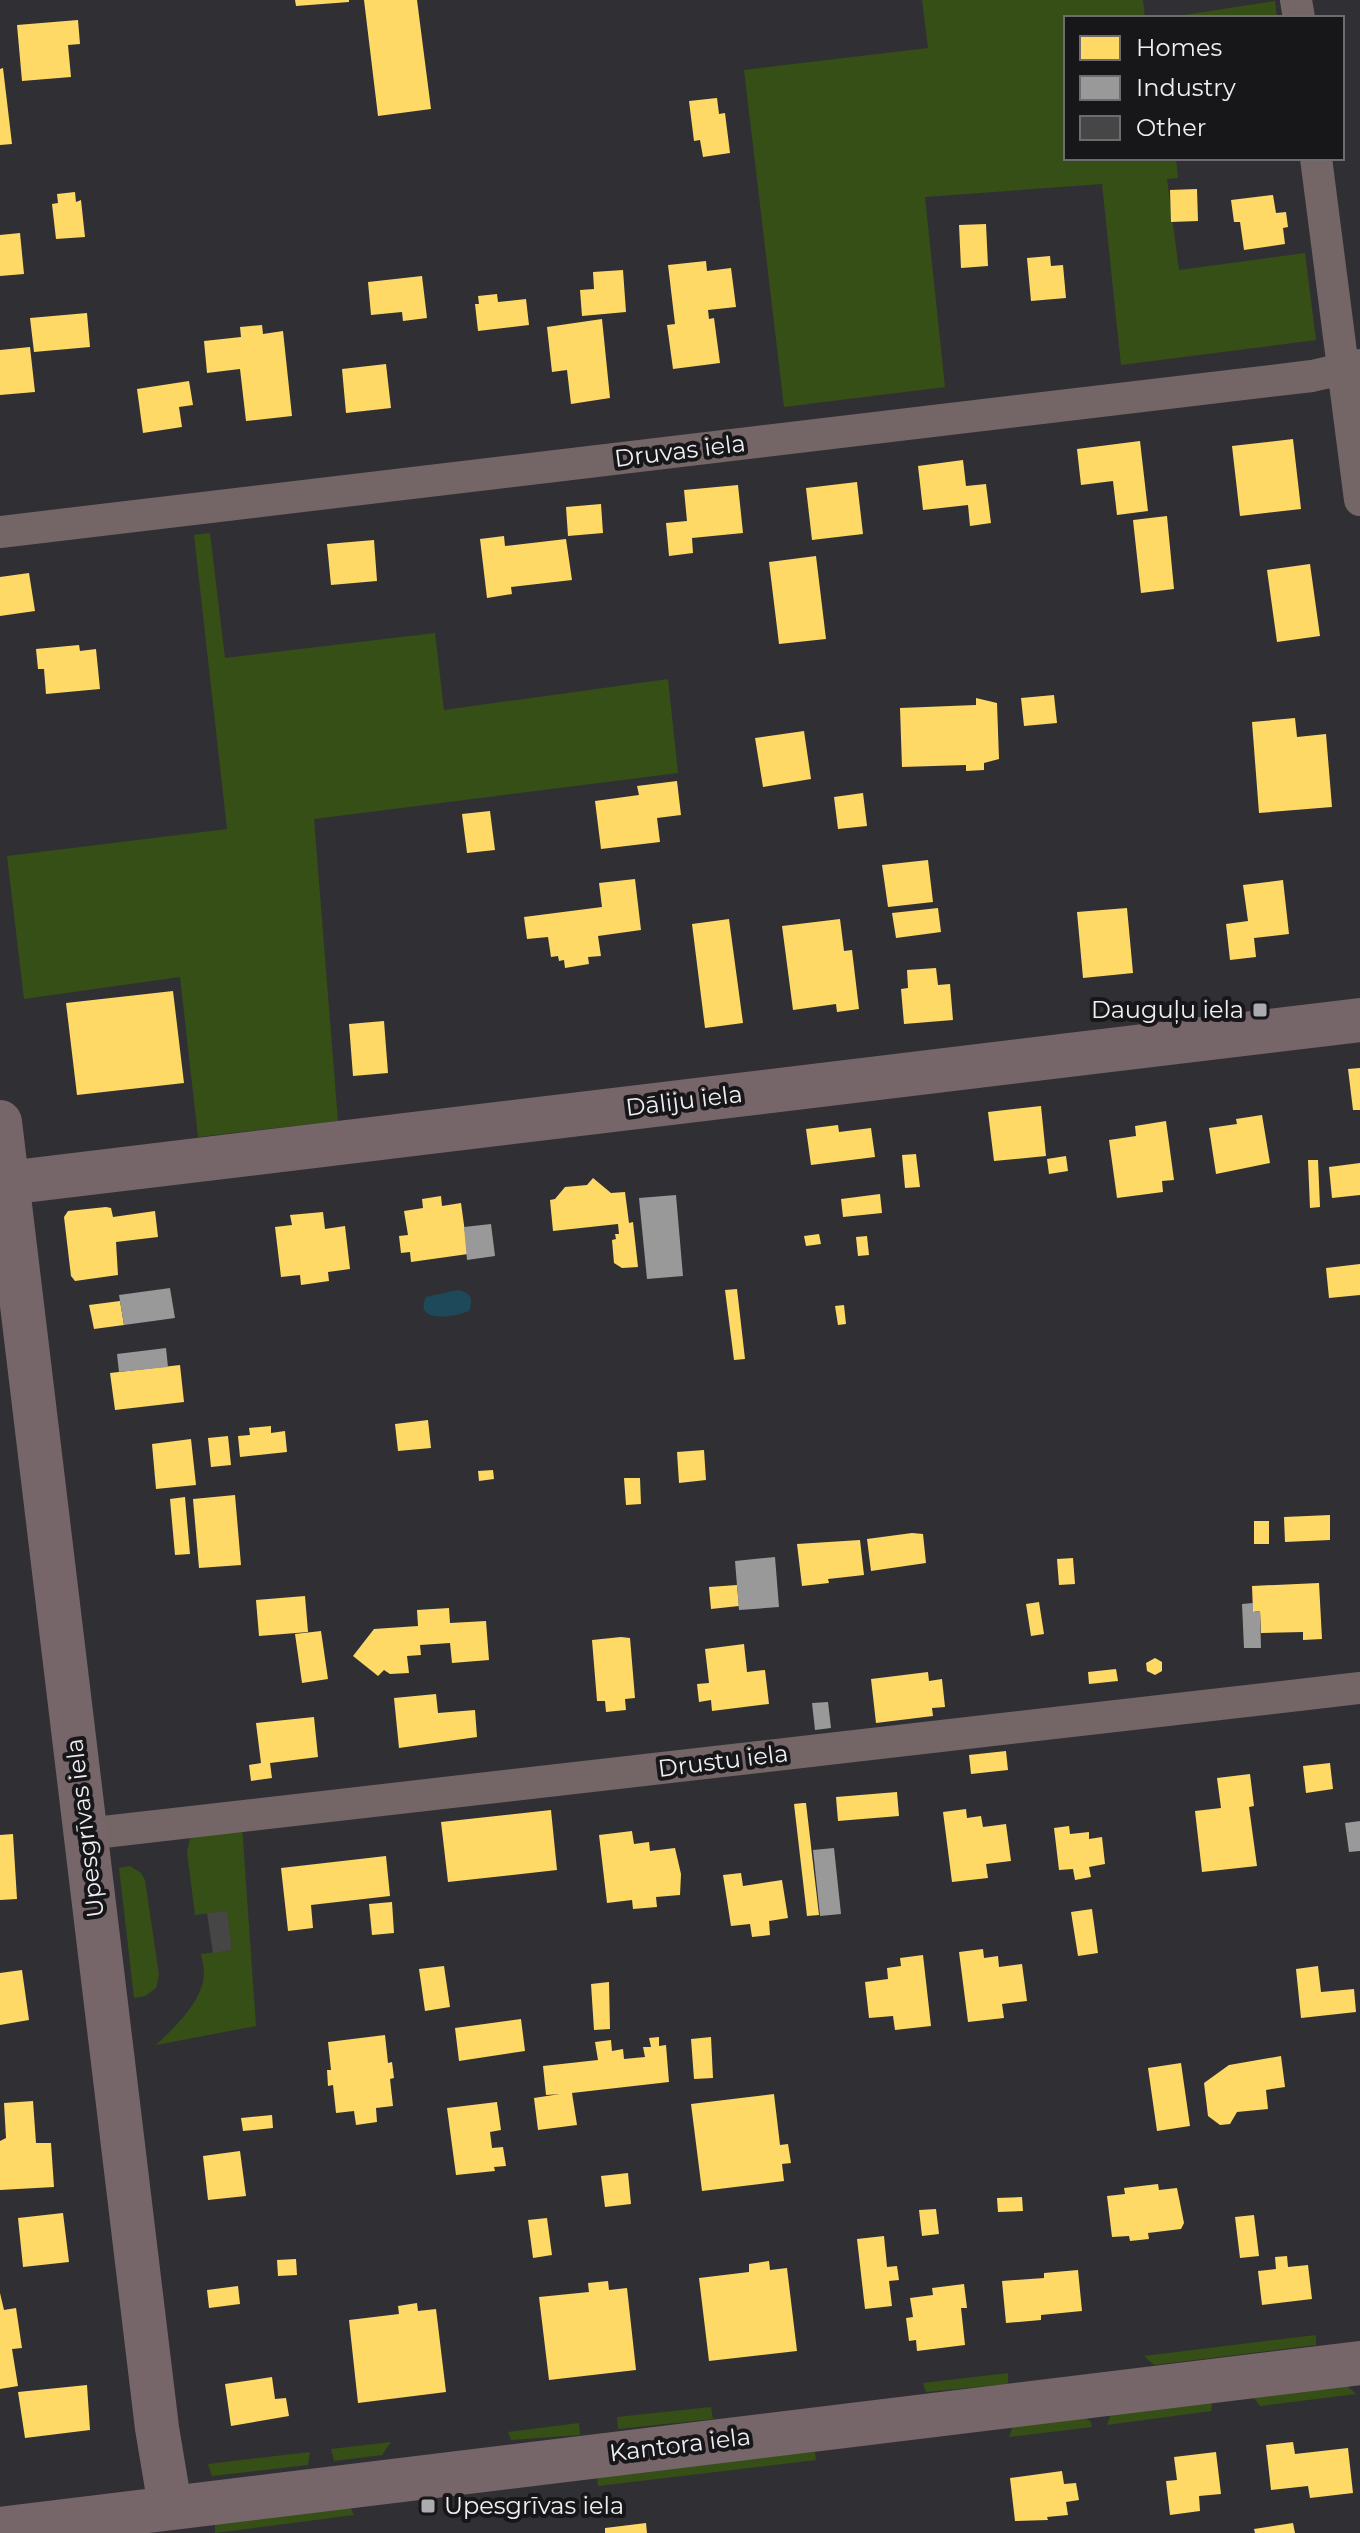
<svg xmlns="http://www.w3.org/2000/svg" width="1360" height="2533" font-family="Montserrat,sans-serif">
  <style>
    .green { fill: #354f16 }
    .water { fill: #1d495a }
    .homes { fill: #ffd966 }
    .industry { fill: #999 }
    .building { fill: #474646 }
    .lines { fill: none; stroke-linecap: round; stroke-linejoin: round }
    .street { stroke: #746566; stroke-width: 32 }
    .secondary { stroke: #776669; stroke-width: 44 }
    .poi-dot { fill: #acacb0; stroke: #17171a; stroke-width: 3 }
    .labels { text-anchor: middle; stroke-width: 8; stroke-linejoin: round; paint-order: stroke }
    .street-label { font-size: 24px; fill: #eeeef3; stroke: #17171a }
    .poi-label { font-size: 24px; fill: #eeeef3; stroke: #17171a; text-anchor: end }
  </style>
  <rect width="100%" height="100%" fill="#303034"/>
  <path class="green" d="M 922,0 L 1143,0 L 1145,18 L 1066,18 L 1066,158 L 1176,158 L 1178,178 L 1167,179 L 1179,270 L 1305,253 L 1316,340 L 1121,365 L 1102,184 L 925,197 L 945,387 L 784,407 L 744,70 L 928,48 Z
    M 1275,1 L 1277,18 L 1163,18 L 1164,18 Z
    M 210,533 L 225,658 L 435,633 L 444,710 L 668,679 L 678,773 L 314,819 L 338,1121 L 198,1137 L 180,977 L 24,999 L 7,856 L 227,829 L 194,535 Z
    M 242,1826 L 256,2026 L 156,2045 C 174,2028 203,2001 204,1974 C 204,1968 202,1960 201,1954 L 232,1950 L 226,1911 L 195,1915 L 187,1852 L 191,1833 Z
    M 130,1866 L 141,1873 L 145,1880 L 159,1975 L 156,1988 L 145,1996 L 134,1998 L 119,1868 Z
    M 1316,2335 L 1316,2345 L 1154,2365 L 1144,2356 Z
    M 1008,2373 L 1008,2384 L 926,2392 L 923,2383 Z
    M 1347,2386 L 1356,2394 L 1260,2406 L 1254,2398 Z
    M 1212,2403 L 1211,2411 L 1107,2425 L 1111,2414 Z
    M 711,2407 L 713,2419 L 618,2429 L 617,2417 Z
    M 1084,2417 L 1091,2422 L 1092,2427 L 1009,2437 L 1013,2426 Z
    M 579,2423 L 580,2435 L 511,2440 L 508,2432 Z
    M 391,2442 L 382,2455 L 334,2461 L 331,2449 Z
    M 310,2452 L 308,2465 L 212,2476 L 208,2464 Z
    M 815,2452 L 816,2460 L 598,2486 L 597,2476 Z
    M 350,2506 L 354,2515 L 215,2533 L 215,2522 Z"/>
  <path class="water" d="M 458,1290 C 470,1292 474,1299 469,1311 C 455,1317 413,1324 426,1297 Z"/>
  <path class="homes" d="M 295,0 L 349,0 L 349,2 L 296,6 Z
    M 364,0 L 417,0 L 431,109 L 378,116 Z
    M 78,20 L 80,44 L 68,45 L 71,77 L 22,81 L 17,25 Z
    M 3,68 L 12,144 L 0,145 L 0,69 Z
    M 717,98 L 719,114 L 725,113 L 730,153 L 703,157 L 700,140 L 694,141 L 689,101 Z
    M 1197,189 L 1198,221 L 1171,222 L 1170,190 Z
    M 75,192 L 76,202 L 81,200 L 85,237 L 56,239 L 52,204 L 58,203 L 57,194 Z
    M 1273,195 L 1276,213 L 1286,212 L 1288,227 L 1283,228 L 1285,244 L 1244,250 L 1240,222 L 1234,222 L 1231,200 Z
    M 986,224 L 988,266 L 961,268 L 959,225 Z
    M 20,233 L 24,274 L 0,276 L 0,235 Z
    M 1050,256 L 1051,266 L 1063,265 L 1066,298 L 1031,301 L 1027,258 Z
    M 706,261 L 707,271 L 731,268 L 736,307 L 708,310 L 709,319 L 714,318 L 720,363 L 673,369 L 667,325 L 675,324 L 668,265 Z
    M 623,270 L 626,312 L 582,316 L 580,290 L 594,289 L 593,272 Z
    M 422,276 L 427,318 L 403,321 L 402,312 L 371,315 L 368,282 Z
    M 497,294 L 498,302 L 526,299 L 529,325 L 478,331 L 475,304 L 479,304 L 478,296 Z
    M 87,313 L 90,347 L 34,352 L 30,318 Z
    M 602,319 L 610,398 L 571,404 L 567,370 L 552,372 L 547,327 Z
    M 262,325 L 263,334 L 283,331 L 292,416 L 246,421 L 240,369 L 207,373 L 204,341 L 241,337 L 240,327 Z
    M 30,347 L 35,392 L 0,395 L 0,350 Z
    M 386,364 L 391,408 L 346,413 L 342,369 Z
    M 189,381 L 193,405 L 179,407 L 182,427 L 143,433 L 137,389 Z
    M 1293,439 L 1301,509 L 1240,516 L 1232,446 Z
    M 1140,441 L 1148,511 L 1117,515 L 1113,481 L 1081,485 L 1077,449 Z
    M 963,460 L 966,486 L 986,484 L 991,523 L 970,526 L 968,505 L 923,510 L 918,466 Z
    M 857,482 L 863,534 L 812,540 L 806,488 Z
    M 738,485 L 743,533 L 692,538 L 693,553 L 669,556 L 666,523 L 687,521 L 684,490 Z
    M 601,504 L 603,533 L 568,536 L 566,507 Z
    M 1167,516 L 1174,589 L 1141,593 L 1133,520 Z
    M 504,536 L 505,546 L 566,539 L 572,580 L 511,587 L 512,594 L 487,598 L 480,539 Z
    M 374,540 L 377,581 L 331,585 L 327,544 Z
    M 816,556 L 826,639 L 779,644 L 769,562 Z
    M 1310,564 L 1320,636 L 1277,642 L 1267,570 Z
    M 29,573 L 35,611 L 0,616 L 0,577 Z
    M 79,645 L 80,651 L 96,649 L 100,689 L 46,694 L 44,669 L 38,669 L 36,649 Z
    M 1054,695 L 1057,723 L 1024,726 L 1021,698 Z
    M 976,698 L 997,703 L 999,759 L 984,763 L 984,770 L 966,771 L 966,765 L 902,767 L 900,708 L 976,705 Z
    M 1295,718 L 1297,737 L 1326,734 L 1332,807 L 1259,813 L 1252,722 Z
    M 804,731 L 811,779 L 763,787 L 755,738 Z
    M 677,781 L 681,815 L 657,818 L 660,842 L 601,849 L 595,801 L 639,795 L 637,786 Z
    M 863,793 L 867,826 L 838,829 L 834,797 Z
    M 490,811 L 495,850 L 467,853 L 462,814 Z
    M 928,860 L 933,902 L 888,907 L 882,865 Z
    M 635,879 L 641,930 L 598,936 L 601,956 L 588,957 L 589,964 L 565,968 L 564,960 L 559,961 L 558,956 L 551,957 L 548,937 L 527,939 L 524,917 L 602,907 L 599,883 Z
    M 1283,880 L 1289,934 L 1254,938 L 1256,957 L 1230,960 L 1226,924 L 1248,921 L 1243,885 Z
    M 938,908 L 941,932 L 896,938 L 892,913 Z
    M 1127,908 L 1133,973 L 1083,978 L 1077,912 Z
    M 729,919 L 743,1023 L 705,1028 L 692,924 Z
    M 840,919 L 844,951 L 852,950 L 859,1009 L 837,1012 L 836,1004 L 793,1010 L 782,926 Z
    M 936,968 L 938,985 L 950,984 L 953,1020 L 904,1024 L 901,989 L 908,988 L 907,970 Z
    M 173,991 L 184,1083 L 77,1095 L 66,1003 Z
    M 384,1021 L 388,1073 L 353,1076 L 349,1024 Z
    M 1360,1068 L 1360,1110 L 1353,1110 L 1348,1069 Z
    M 1041,1106 L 1046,1156 L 994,1161 L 988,1112 Z
    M 1262,1115 L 1270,1163 L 1216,1174 L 1209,1128 L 1237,1124 L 1236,1119 Z
    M 1166,1121 L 1174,1180 L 1162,1181 L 1163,1192 L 1117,1198 L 1109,1140 L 1136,1136 L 1135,1126 Z
    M 838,1125 L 839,1132 L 871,1128 L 875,1157 L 811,1165 L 806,1129 Z
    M 916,1154 L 920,1187 L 905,1188 L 902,1155 Z
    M 1066,1156 L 1068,1171 L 1049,1174 L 1047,1159 Z
    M 1308,1160 L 1318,1160 L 1320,1207 L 1310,1208 Z
    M 1360,1163 L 1360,1195 L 1332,1198 L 1329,1167 Z
    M 593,1178 L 611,1193 L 625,1192 L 629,1223 L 633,1222 L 638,1267 L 622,1268 L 614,1263 L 612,1240 L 616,1239 L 615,1234 L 619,1234 L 618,1224 L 553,1231 L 550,1200 L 555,1199 L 565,1187 L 587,1185 Z
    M 880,1194 L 882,1213 L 843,1217 L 841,1199 Z
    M 441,1196 L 442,1206 L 461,1203 L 468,1254 L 411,1262 L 410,1252 L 401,1253 L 399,1236 L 408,1235 L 404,1211 L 423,1208 L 422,1199 Z
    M 106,1207 L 111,1208 L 113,1217 L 155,1211 L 158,1237 L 116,1242 L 118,1275 L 75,1281 L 71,1276 L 64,1217 L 68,1211 Z
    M 323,1212 L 325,1229 L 345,1226 L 350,1269 L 328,1272 L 329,1281 L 301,1285 L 300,1275 L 281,1277 L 275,1227 L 292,1225 L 290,1215 Z
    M 819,1234 L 821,1244 L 806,1246 L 804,1236 Z
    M 867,1236 L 869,1255 L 858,1256 L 856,1237 Z
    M 1360,1264 L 1360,1295 L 1329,1298 L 1326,1268 Z
    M 737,1289 L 745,1359 L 734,1360 L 725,1290 Z
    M 120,1301 L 124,1325 L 94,1329 L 89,1305 Z
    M 844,1305 L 846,1324 L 838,1325 L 835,1306 Z
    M 180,1365 L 184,1402 L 115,1410 L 110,1373 Z
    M 428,1420 L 431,1448 L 398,1451 L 395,1424 Z
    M 271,1426 L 271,1433 L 285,1431 L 287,1452 L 240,1457 L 238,1436 L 250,1435 L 249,1428 Z
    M 228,1436 L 231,1465 L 211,1467 L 208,1438 Z
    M 191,1439 L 196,1485 L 156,1489 L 152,1444 Z
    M 704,1450 L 706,1480 L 679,1483 L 677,1452 Z
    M 493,1470 L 494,1479 L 479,1481 L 478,1471 Z
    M 624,1478 L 640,1478 L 641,1504 L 626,1505 Z
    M 235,1495 L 241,1565 L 199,1568 L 193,1499 Z
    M 185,1497 L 190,1554 L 175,1555 L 170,1499 Z
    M 1330,1515 L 1330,1540 L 1285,1542 L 1284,1517 Z
    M 1254,1521 L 1269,1521 L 1269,1544 L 1254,1544 Z
    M 912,1533 L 923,1534 L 926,1563 L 871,1571 L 867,1539 Z
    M 860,1540 L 864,1575 L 828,1579 L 829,1583 L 802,1586 L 797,1544 Z
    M 1073,1558 L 1075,1584 L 1059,1585 L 1057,1559 Z
    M 1319,1583 L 1322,1639 L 1303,1640 L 1303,1632 L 1261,1633 L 1260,1611 L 1253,1612 L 1252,1586 Z
    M 737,1585 L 739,1606 L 711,1609 L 709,1587 Z
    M 305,1596 L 308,1632 L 259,1636 L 256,1600 Z
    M 1039,1602 L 1044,1634 L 1031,1636 L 1026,1604 Z
    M 449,1608 L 450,1623 L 486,1621 L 489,1660 L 452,1663 L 450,1643 L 420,1645 L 421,1655 L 407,1656 L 409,1673 L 390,1674 L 384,1670 L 378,1676 L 353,1656 L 374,1629 L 418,1626 L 417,1610 Z
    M 321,1631 L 328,1679 L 302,1683 L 295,1634 Z
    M 621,1637 L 630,1638 L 635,1698 L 625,1699 L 626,1710 L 606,1712 L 605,1701 L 597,1701 L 592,1640 Z
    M 744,1644 L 747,1672 L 765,1670 L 769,1704 L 712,1711 L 711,1700 L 699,1702 L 697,1684 L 709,1683 L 705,1649 Z
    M 1155,1658 L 1162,1662 L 1162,1671 L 1155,1675 L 1147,1671 L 1146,1663 Z
    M 1116,1669 L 1118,1681 L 1089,1684 L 1088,1672 Z
    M 928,1672 L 929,1681 L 942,1679 L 945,1707 L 932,1708 L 933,1716 L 876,1723 L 871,1679 Z
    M 436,1694 L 438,1713 L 475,1710 L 477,1737 L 399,1748 L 394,1698 Z
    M 314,1717 L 318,1757 L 270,1763 L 272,1778 L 251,1781 L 249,1765 L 261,1763 L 256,1723 Z
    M 1006,1751 L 1008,1770 L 971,1774 L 969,1755 Z
    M 1330,1763 L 1333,1789 L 1306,1793 L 1303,1766 Z
    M 1250,1774 L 1254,1806 L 1249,1807 L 1257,1866 L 1202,1872 L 1195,1811 L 1221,1808 L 1217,1778 Z
    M 897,1792 L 899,1816 L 838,1821 L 836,1797 Z
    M 803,1803 L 806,1803 L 819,1915 L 807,1916 L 794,1804 Z
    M 966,1809 L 967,1818 L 981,1816 L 983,1827 L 1006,1824 L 1011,1861 L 986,1864 L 988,1878 L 952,1882 L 943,1812 Z
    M 551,1810 L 557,1870 L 448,1882 L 441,1822 Z
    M 1069,1826 L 1070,1834 L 1089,1832 L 1089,1839 L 1102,1837 L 1105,1864 L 1089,1867 L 1091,1877 L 1075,1880 L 1073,1869 L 1059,1870 L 1054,1828 Z
    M 632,1831 L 634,1844 L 649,1842 L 650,1851 L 675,1848 L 681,1874 L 680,1895 L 656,1897 L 657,1907 L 633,1909 L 632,1900 L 607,1903 L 599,1835 Z
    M 13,1834 L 17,1899 L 0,1900 L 0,1835 Z
    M 386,1856 L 390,1896 L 311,1905 L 313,1928 L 288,1931 L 281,1868 Z
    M 741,1873 L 743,1886 L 782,1880 L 788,1918 L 769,1921 L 770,1935 L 752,1937 L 750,1924 L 731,1926 L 723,1875 Z
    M 392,1902 L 394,1933 L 372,1935 L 369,1904 Z
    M 1092,1909 L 1098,1953 L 1078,1956 L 1071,1912 Z
    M 983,1949 L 984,1958 L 998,1956 L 999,1967 L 1022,1964 L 1027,2001 L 1002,2004 L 1004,2018 L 968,2022 L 959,1952 Z
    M 923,1955 L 931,2026 L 895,2030 L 893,2016 L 869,2018 L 865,1982 L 888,1979 L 887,1968 L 901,1966 L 900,1958 Z
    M 444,1966 L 450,2007 L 425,2011 L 419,1969 Z
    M 1318,1966 L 1321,1992 L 1354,1989 L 1356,2012 L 1301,2018 L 1296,1969 Z
    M 22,1970 L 29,2020 L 0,2025 L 0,1973 Z
    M 609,1982 L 610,2029 L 594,2030 L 591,1984 Z
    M 521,2019 L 525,2051 L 459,2061 L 455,2028 Z
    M 385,2035 L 388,2063 L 392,2062 L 394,2078 L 390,2079 L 393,2106 L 376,2108 L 377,2122 L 356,2125 L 354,2111 L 336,2113 L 333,2085 L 328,2086 L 327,2070 L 331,2070 L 328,2042 Z
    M 659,2037 L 659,2046 L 666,2045 L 669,2082 L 572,2093 L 577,2125 L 538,2130 L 534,2098 L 560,2094 L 546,2095 L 543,2066 L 598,2060 L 595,2042 L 611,2040 L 612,2051 L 623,2049 L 624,2059 L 645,2057 L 643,2047 L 651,2047 L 649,2038 Z
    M 711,2037 L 713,2078 L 694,2079 L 691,2039 Z
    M 1281,2056 L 1285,2087 L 1266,2090 L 1268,2109 L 1237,2112 L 1230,2124 L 1220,2125 L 1208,2116 L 1204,2083 L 1229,2065 Z
    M 1181,2063 L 1190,2126 L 1157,2131 L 1148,2068 Z
    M 774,2094 L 780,2145 L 788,2144 L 791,2163 L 782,2164 L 784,2181 L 702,2191 L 691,2104 Z
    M 33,2101 L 36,2143 L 51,2143 L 54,2187 L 0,2190 L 0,2141 L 6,2138 L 4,2103 Z
    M 497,2102 L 501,2130 L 490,2132 L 492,2148 L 503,2147 L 506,2166 L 494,2167 L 495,2171 L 456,2175 L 447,2108 Z
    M 272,2115 L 273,2128 L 243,2131 L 241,2118 Z
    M 240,2151 L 246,2196 L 208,2200 L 203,2156 Z
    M 628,2173 L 631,2204 L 605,2207 L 601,2176 Z
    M 1158,2184 L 1159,2190 L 1177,2188 L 1184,2223 L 1181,2229 L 1148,2233 L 1149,2239 L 1130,2241 L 1129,2236 L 1112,2237 L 1107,2196 L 1125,2194 L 1124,2188 Z
    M 1022,2197 L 1023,2211 L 998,2212 L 997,2198 Z
    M 936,2209 L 939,2234 L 922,2236 L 919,2210 Z
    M 63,2213 L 69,2262 L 23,2267 L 18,2218 Z
    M 1254,2215 L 1259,2256 L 1240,2258 L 1235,2217 Z
    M 547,2218 L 552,2255 L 533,2258 L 528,2220 Z
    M 884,2236 L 887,2267 L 897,2266 L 899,2280 L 889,2281 L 892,2306 L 865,2309 L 857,2239 Z
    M 1287,2256 L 1288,2267 L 1308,2265 L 1312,2299 L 1262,2305 L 1258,2271 L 1276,2269 L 1275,2257 Z
    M 296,2259 L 297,2275 L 278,2276 L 277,2260 Z
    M 769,2261 L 770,2270 L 787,2268 L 797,2351 L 709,2361 L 699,2278 L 749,2272 L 749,2264 Z
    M 1078,2270 L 1082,2311 L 1041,2315 L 1041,2320 L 1006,2323 L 1002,2281 L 1044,2278 L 1044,2273 Z
    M 608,2281 L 609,2290 L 627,2288 L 636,2370 L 549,2380 L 539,2297 L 589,2292 L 588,2283 Z
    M 964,2284 L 967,2308 L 961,2308 L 965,2345 L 917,2351 L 916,2340 L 909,2341 L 906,2318 L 913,2317 L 910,2298 L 933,2295 L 932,2288 Z
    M 238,2286 L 240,2304 L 209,2308 L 207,2290 Z
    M 0,2293 L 4,2310 L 16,2308 L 22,2348 L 12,2349 L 18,2386 L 0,2389 Z
    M 417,2303 L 418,2311 L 436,2309 L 446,2392 L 358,2403 L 349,2320 L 399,2314 L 398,2306 Z
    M 272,2377 L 275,2399 L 286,2398 L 289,2416 L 231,2426 L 225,2384 Z
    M 87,2385 L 90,2430 L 25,2438 L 18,2392 Z
    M 1293,2442 L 1295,2454 L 1348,2448 L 1353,2493 L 1310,2498 L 1308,2486 L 1271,2490 L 1266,2445 Z
    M 1216,2452 L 1221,2494 L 1199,2496 L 1200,2511 L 1170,2515 L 1166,2481 L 1177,2480 L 1174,2457 Z
    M 1062,2471 L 1064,2484 L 1076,2483 L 1079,2500 L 1066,2502 L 1068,2515 L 1047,2517 L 1048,2520 L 1015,2521 L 1010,2478 Z
    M 646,2523 L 647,2533 L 605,2533 L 605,2528 Z
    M 1293,2523 L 1295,2533 L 1255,2533 L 1254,2529 Z"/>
  <path class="industry" d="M 676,1195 L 683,1276 L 647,1279 L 639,1198 Z
    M 491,1224 L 495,1256 L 467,1260 L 464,1227 Z
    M 170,1288 L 175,1318 L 124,1325 L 119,1295 Z
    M 166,1348 L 168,1367 L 119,1372 L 117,1354 Z
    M 775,1557 L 779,1607 L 739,1610 L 735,1561 Z
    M 1253,1603 L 1253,1612 L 1260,1611 L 1261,1648 L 1244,1648 L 1242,1604 Z
    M 828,1702 L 831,1728 L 815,1730 L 812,1703 Z
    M 1360,1821 L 1360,1851 L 1349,1852 L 1345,1823 Z
    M 834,1848 L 841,1914 L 820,1916 L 813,1850 Z"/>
  <path class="building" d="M 227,1911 L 232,1950 L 213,1953 L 207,1913 Z"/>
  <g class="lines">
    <path class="street" d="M 1296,0 L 1299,18
      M 1316,158 L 1360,500
      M 0,532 L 1312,376 L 1360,365
      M 86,1834 L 1360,1688"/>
    <path class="secondary" d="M 0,1122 L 157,2428 L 170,2506
      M 7,1183 L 1360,1020
      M 0,2529 L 1360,2363"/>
  </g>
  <g class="poi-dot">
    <rect x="1252" y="1002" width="16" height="16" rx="4"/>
    <rect x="420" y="2498" width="16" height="16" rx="4"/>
  </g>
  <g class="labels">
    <g class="street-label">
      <text transform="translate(680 451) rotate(-7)" y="8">Druvas iela</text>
      <text transform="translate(684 1101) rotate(-7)" y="8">Dāliju iela</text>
      <text transform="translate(723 1761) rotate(-7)" y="8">Drustu iela</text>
      <text transform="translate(85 1828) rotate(-97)" y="8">Upesgrīvas iela</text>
      <text transform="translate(680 2445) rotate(-7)" y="8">Kantora iela</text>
    </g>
    <g class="poi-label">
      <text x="1244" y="1018">Dauguļu iela</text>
      <text x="444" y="2514" text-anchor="start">Upesgrīvas iela</text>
    </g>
  </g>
  <rect x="1064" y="16" width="280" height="144" fill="#17171a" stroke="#6d6d71" stroke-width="2"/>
  <rect x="1080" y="36" width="40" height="24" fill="#ffd966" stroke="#6d6d71" stroke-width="2"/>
  <text x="1136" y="56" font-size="24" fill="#eeeef3">Homes</text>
  <rect x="1080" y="76" width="40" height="24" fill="#999999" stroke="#6d6d71" stroke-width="2"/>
  <text x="1136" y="96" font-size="24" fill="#eeeef3">Industry</text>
  <rect x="1080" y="116" width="40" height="24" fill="#474646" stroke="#6d6d71" stroke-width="2"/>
  <text x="1136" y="136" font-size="24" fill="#eeeef3">Other</text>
</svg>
